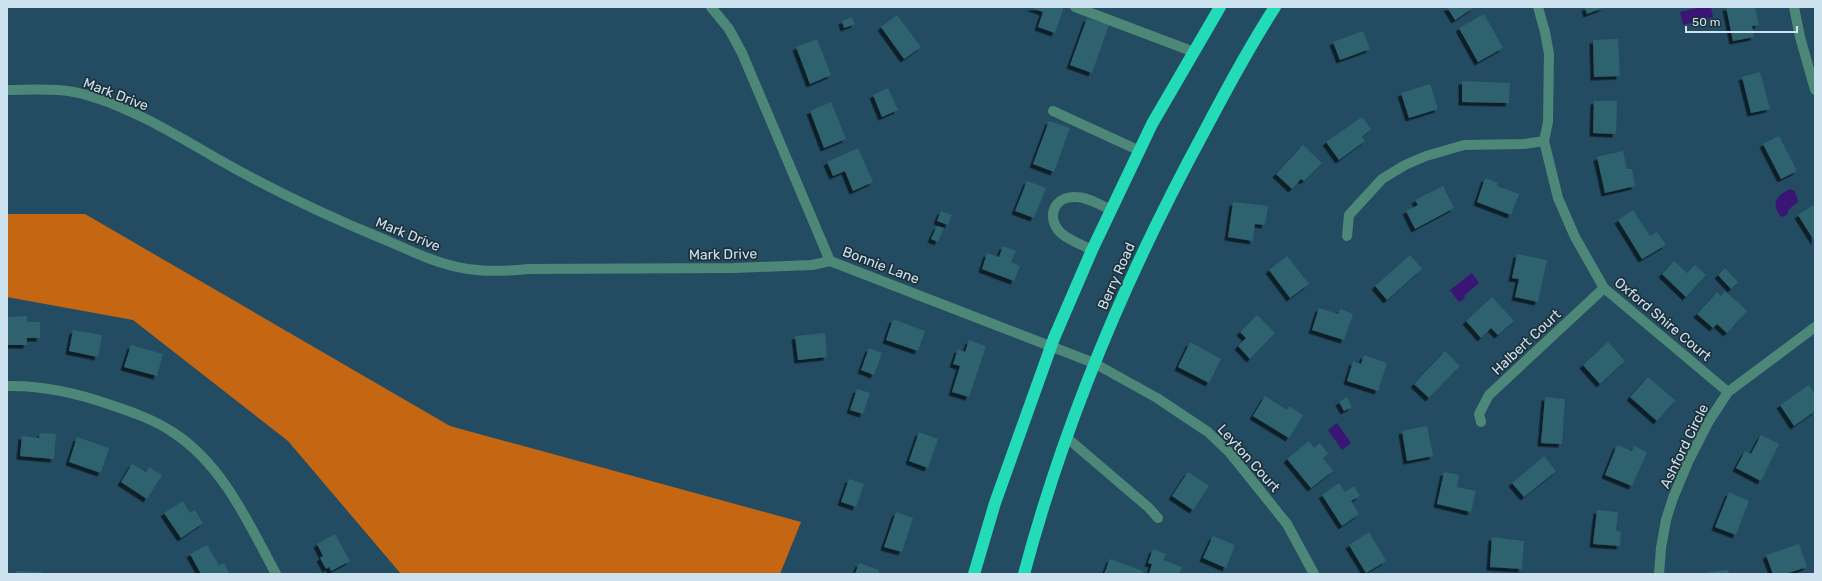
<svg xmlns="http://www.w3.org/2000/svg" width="1822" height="581" font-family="Rubik,sans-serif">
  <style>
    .forest { fill: #c56613 }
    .water { fill: #3a1573 }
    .building { fill: #2d626e; filter: url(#shadow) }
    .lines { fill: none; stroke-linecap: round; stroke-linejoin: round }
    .minor { stroke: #4d8777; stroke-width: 10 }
    .highway { stroke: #23dbb7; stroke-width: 12 }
    .labels { text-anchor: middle; stroke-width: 3.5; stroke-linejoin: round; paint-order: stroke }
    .street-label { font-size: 14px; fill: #cce2ef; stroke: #1e303a }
  </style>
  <defs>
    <filter id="shadow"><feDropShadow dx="-3.5" dy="3.5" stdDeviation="0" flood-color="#0009"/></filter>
  </defs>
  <rect width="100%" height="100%" fill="#234c62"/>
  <path class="forest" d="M 7,214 L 85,214 L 450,426 L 801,522 L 780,574 L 401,574 L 288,441 L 133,320 L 7,297 Z"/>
  <path class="water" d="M 1702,7 L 1711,7 L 1713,17 L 1683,25 L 1680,12 Z
    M 1790,189 L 1795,191 L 1798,202 L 1789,209 L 1787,215 L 1781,217 C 1770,203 1777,195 1790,189 Z
    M 1472,273 L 1479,283 L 1464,296 L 1465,298 L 1459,302 L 1450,290 Z
    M 1337,423 L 1351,443 L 1342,450 L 1328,430 Z"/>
  <path class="building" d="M 1030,7 L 1064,7 L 1055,33 L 1038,27 L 1043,12 Z
    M 1447,7 L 1475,7 L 1455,20 Z
    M 1585,7 L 1605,7 L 1587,14 Z
    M 1726,7 L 1755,7 L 1759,25 L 1752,26 L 1754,37 L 1733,41 Z
    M 1484,14 L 1503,48 L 1478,62 L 1459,28 Z
    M 897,15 L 921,47 L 904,59 L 881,27 Z
    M 852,17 L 855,24 L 844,28 L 842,21 Z
    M 1087,18 L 1109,25 L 1092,73 L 1070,65 Z
    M 1363,31 L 1370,49 L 1340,60 L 1333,42 Z
    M 817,39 L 831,75 L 810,84 L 796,47 Z
    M 1618,39 L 1620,76 L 1594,77 L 1593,40 Z
    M 1760,72 L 1770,109 L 1751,113 L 1742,77 Z
    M 1462,81 L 1510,83 L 1509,103 L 1462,102 Z
    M 1430,84 L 1438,109 L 1409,118 L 1401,93 Z
    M 888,88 L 898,110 L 882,117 L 873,95 Z
    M 1594,101 L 1617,101 L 1616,134 L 1593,133 Z
    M 831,102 L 846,139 L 824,148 L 810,111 Z
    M 1362,117 L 1371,129 L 1362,137 L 1365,141 L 1339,160 L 1326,142 Z
    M 1049,121 L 1070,128 L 1054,172 L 1033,164 Z
    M 1779,136 L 1797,171 L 1781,179 L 1763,144 Z
    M 1303,145 L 1322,163 L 1304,181 L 1301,179 L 1292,189 L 1276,174 Z
    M 858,148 L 873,182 L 853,191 L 845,171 L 833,176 L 827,162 Z
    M 1623,151 L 1627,169 L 1632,169 L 1635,186 L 1605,193 L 1597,157 Z
    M 1485,178 L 1498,183 L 1497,186 L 1519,194 L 1511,215 L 1477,202 Z
    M 1027,181 L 1046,188 L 1034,218 L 1015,211 Z
    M 1443,186 L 1454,208 L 1415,229 L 1406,211 L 1418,205 L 1415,200 Z
    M 1233,202 L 1268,206 L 1265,225 L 1255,224 L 1253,241 L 1228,237 Z
    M 1815,204 L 1815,242 L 1798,215 Z
    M 1633,210 L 1650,236 L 1657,232 L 1666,245 L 1642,259 L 1618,220 Z
    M 941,211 L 952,215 L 948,225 L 937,221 Z
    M 937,226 L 944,228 L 938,242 L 931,239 Z
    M 1003,246 L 1016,251 L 1011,262 L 1020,266 L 1014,281 L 982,269 L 987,253 L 999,257 Z
    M 1517,254 L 1547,260 L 1538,302 L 1515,297 L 1519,279 L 1512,278 Z
    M 1410,255 L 1422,269 L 1387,300 L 1375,286 Z
    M 1287,256 L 1309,284 L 1290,298 L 1269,270 Z
    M 1674,261 L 1687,273 L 1695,265 L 1706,275 L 1686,297 L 1662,274 Z
    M 1725,268 L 1738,282 L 1731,289 L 1718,275 Z
    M 1725,291 L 1747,311 L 1727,333 L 1717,324 L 1713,328 L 1697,314 L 1717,292 L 1721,296 Z
    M 1492,297 L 1514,321 L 1498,335 L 1491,328 L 1481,338 L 1466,321 Z
    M 1319,308 L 1338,314 L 1340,309 L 1353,314 L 1344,340 L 1312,330 Z
    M 1257,315 L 1275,333 L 1250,359 L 1238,346 L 1246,338 L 1240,332 Z
    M 27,316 L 27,322 L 40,322 L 40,338 L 27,338 L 27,345 L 7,345 L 7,317 Z
    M 893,319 L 925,331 L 918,351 L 886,340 Z
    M 73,330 L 102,335 L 98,357 L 69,351 Z
    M 825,333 L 827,357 L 798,360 L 795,336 Z
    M 969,340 L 986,346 L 969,397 L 952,392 L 960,366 L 953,364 L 958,349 L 965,352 Z
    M 1190,342 L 1221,359 L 1209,383 L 1178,367 Z
    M 1608,342 L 1625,361 L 1600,384 L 1583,365 Z
    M 131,345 L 163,354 L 157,376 L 124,367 Z
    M 869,348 L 882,353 L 874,375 L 861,370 Z
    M 1445,351 L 1460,366 L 1429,398 L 1414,384 Z
    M 1364,355 L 1387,363 L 1378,391 L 1347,381 L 1353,361 L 1361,364 Z
    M 1648,377 L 1675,400 L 1657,421 L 1630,397 Z
    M 1809,385 L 1815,394 L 1815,411 L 1794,426 L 1780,405 Z
    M 857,389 L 870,393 L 863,414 L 850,410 Z
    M 1265,396 L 1287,410 L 1289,406 L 1303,415 L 1289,438 L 1253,416 Z
    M 1347,397 L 1352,407 L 1344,411 L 1339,402 Z
    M 1545,397 L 1565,399 L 1562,444 L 1541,443 Z
    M 1427,426 L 1433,456 L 1407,461 L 1402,431 Z
    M 919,432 L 938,439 L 928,468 L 909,461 Z
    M 40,433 L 56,434 L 54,459 L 20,456 L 22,436 L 39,438 Z
    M 1761,435 L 1779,444 L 1761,481 L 1736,468 L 1745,451 L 1751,454 Z
    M 77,437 L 109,448 L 101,473 L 69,462 Z
    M 1309,441 L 1314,448 L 1320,443 L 1328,454 L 1323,458 L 1333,471 L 1311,488 L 1287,459 Z
    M 1617,445 L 1632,451 L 1634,446 L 1647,452 L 1632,486 L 1605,475 Z
    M 1544,456 L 1556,471 L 1524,497 L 1512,483 Z
    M 132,464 L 146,472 L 149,467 L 162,475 L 147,499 L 121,482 Z
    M 1188,472 L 1209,486 L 1193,510 L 1172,496 Z
    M 1444,472 L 1459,475 L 1457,487 L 1476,491 L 1471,512 L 1437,504 Z
    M 849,479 L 864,484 L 856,507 L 841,502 Z
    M 1339,483 L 1345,492 L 1354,486 L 1360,496 L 1351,501 L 1359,514 L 1342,526 L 1322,495 Z
    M 1729,492 L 1749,501 L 1736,535 L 1715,527 Z
    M 183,501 L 190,513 L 195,510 L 203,523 L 181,538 L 164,513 Z
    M 1597,510 L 1618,512 L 1616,531 L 1621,532 L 1620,546 L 1593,544 Z
    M 896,512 L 913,518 L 902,552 L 884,547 Z
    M 1369,532 L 1386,561 L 1366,573 L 1349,545 Z
    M 335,534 L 350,561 L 331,571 L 329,567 L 326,569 L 320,558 L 323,556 L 317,544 Z
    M 1213,536 L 1235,545 L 1226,568 L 1203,558 Z
    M 1492,537 L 1524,541 L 1522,569 L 1490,567 Z
    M 1799,544 L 1807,567 L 1785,574 L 1773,574 L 1766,555 Z
    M 207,545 L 219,565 L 224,563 L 229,573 L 227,574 L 201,574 L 190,554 Z
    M 1153,549 L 1166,554 L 1163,560 L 1182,567 L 1179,574 L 1149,574 L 1152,564 L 1148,563 Z
    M 1110,559 L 1143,571 L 1142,574 L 1104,574 Z
    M 859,563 L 879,570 L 878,574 L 855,574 Z
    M 1728,570 L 1729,574 L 1703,574 L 1703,573 Z
    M 16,571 L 42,572 L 42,574 L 16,574 Z"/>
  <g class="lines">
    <path class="minor" d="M 711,7 L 729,29 L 742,53 L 830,261 L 1094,363 L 1157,398 L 1208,432 L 1230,453 L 1287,524 L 1314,574
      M 1075,7 L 1194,52
      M 1538,7 L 1545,32 L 1549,54 L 1548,122 L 1544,141 L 1558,198 L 1575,237 L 1604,288 L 1728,392
      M 1794,7 L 1800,37 L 1815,90
      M 7,90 C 29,90 52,88 74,92 C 120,101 175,134 216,158 C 272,190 329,217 388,241 C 413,252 440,265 468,269 C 488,272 508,271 528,269 L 734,268 L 812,265 L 830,261
      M 1053,111 L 1140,151
      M 1347,236 L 1349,215 L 1382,179 L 1405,165 L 1426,156 L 1464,145 L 1524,144 L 1544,141
      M 1092,250 C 1082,245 1071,241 1062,234 C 1045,219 1053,196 1076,197 C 1088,197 1100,205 1111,210
      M 7,386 C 43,385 77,393 111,405 C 132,412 155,420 174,433 C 223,465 249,524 276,574
      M 1481,422 L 1479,414 L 1489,395 L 1604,288
      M 1066,437 L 1148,507 L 1158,518
      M 1659,574 L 1661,548 L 1666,520 L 1673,498 L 1688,462 L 1709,421 L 1728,392 L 1815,327"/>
    <path class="highway" d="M 974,574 L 995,503 L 1054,338 L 1092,250 L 1152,124 L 1220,7
      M 1024,574 C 1065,420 1128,272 1204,132 C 1226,90 1249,47 1275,7"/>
  </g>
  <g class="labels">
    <g class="street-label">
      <text transform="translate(116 94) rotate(21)" y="5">Mark Drive</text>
      <text transform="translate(408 234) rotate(22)" y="5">Mark Drive</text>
      <text transform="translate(723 254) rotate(-1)" y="5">Mark Drive</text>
      <text transform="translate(881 265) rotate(21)" y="5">Bonnie Lane</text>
      <text transform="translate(1116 276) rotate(-66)" y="5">Berry Road</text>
      <text transform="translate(1663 319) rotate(40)" y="5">Oxford Shire Court</text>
      <text transform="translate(1526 342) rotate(-43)" y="5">Halbert Court</text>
      <text transform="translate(1684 446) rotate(-64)" y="5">Ashford Circle</text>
      <text transform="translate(1249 458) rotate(48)" y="5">Leyton Court</text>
    </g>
  </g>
  <rect width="1822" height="581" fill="none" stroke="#cce2ef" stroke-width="16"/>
  <path d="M1686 26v6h111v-6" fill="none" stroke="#cce2ef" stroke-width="2"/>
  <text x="1692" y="26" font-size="12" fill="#cce2ef" stroke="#1e303a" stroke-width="3" paint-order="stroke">50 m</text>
</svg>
